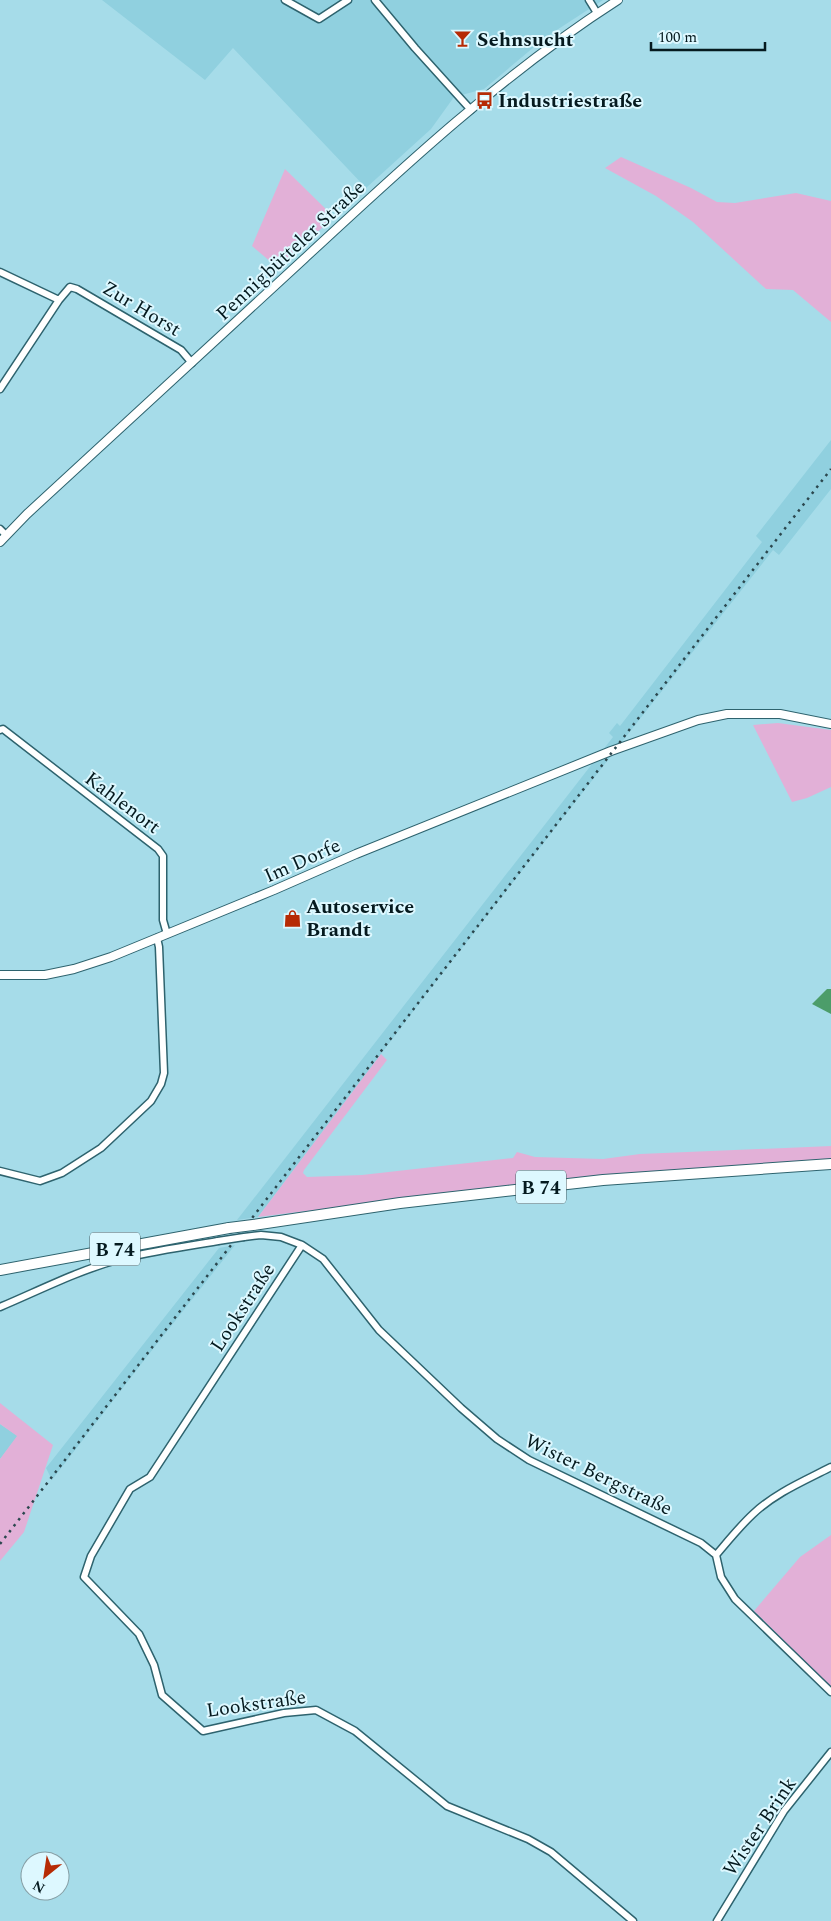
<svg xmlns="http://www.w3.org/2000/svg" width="831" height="1921" font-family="Spectral,serif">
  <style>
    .built { fill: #90d0df }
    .green { fill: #e2b0d7 }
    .water { fill: #4c9d6a }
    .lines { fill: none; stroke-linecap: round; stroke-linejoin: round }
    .minor-casing { stroke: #2e636e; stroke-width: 9 }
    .tertiary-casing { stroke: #2e636e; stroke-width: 10 }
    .primary-casing { stroke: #2e636e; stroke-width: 12 }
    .minor { stroke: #fff; stroke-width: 6 }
    .tertiary { stroke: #fff; stroke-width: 8 }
    .primary { stroke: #fff; stroke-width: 10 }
    .rail { stroke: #2b474e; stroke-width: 2.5; stroke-dasharray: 2.5 5; stroke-linecap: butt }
    .minor-bridge-casing { stroke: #2e636e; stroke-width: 9; stroke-linecap: butt }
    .primary-bridge-casing { stroke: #2e636e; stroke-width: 12; stroke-linecap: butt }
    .minor-bridge { stroke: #fff; stroke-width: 6 }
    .primary-bridge { stroke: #fff; stroke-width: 10 }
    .labels { text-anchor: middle; stroke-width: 4; stroke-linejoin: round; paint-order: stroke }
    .shield { fill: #ddf8ff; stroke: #465d62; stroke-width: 1 }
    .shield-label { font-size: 19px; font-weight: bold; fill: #051a1f }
    .poi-label { font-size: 20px; font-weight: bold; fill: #051a1f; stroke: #ddf8ff; text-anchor: start }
    .street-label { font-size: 20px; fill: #051a1f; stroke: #ddf8ff }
  </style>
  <rect width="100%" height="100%" fill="#a6dce9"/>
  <path class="built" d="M 102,0 L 603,0 L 546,37 L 484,89 L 454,97 L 431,129 L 366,188 L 233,48 L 205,80 Z
    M 831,440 L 831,489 L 779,555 L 773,550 L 632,729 L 421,1001 L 258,1217 L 237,1220 L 613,737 L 609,733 L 617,723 L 620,726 L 762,542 L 756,536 Z
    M 235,1245 L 142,1363 L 52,1480 L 46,1468 L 219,1248 Z
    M 0,1424 L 18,1436 L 0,1459 Z"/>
  <path class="green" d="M 621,157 L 691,188 L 717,202 L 735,203 L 796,193 L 831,201 L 831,322 L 793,290 L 766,289 L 693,222 L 656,196 L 605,168 Z
    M 285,169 L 334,217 L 278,268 L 252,246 Z
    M 778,723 L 831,730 L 831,787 L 807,798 L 792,802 L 753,725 Z
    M 381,1054 L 387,1060 L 304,1170 L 303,1173 L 307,1177 L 362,1175 L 513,1158 L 517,1152 L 535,1157 L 603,1159 L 640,1154 L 831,1146 L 831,1160 L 714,1167 L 525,1184 L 258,1217 Z
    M 0,1403 L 53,1445 L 24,1532 L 0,1561 L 0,1459 L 17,1436 L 0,1424 Z
    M 831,1535 L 831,1687 L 754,1611 L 800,1557 Z"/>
  <path class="water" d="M 827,989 L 831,989 L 831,1014 L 812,1004 Z"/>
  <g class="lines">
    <defs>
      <path id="minor" d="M 285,0 L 319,19 L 348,0
        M 375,0 L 415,48 L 471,110
        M 589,0 L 597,13
        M 0,272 L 59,300
        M 0,389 L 59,300 L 70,287 L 77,289 L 181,350 L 192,363
        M 0,529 L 6,535
        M 0,730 L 3,729 L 158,849 L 163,856 L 163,920 L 167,934
        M 0,1171 L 40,1181 L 62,1173 L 101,1148 L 151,1101 L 161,1084 L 164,1073 L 159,947 L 157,938
        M 244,1237 L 261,1235 L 281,1237 L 302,1245 L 323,1259 L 379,1330 L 461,1408 L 497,1439 L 529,1460 L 701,1543 L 716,1555 L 721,1577 L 735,1599 L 831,1692
        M 302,1245 L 150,1477 L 130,1489 L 91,1556 L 84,1577 L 139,1634 L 154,1665 L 162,1695 L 203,1731 L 284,1713 L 316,1710 L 355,1731 L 447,1806 L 528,1839 L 551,1852 L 633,1921
        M 0,1307 C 38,1291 77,1271 117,1260 C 150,1251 184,1247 218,1241
        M 716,1555 C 728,1541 740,1526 753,1514 C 775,1493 804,1481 831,1467
        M 717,1921 L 784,1811 L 831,1752"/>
      <path id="tertiary" d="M 0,542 L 27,514 C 120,429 212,343 305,258 C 404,166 504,73 618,0
        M 0,975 L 45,975 L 74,969 L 111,957 L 274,890 L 356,854 L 611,751 L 698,720 L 727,714 L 780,714 L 831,724"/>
      <path id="primary" d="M 253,1225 L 400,1203 L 603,1180 L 831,1164
        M 0,1270 L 229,1228"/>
    </defs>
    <use href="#minor" class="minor-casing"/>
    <use href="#tertiary" class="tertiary-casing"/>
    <use href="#primary" class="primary-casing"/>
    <use href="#minor" class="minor"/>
    <use href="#tertiary" class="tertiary"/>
    <use href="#primary" class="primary"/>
    <path class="rail" d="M 0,1544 L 831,469"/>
    <defs>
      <path id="minor-bridge" d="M 218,1241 L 244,1237"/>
      <path id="primary-bridge" d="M 229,1228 L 253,1225"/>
    </defs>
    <use href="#minor-bridge" class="minor-bridge-casing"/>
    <use href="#primary-bridge" class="primary-bridge-casing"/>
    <use href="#minor-bridge" class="minor-bridge"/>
    <use href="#primary-bridge" class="primary-bridge"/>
  </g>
  <defs>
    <symbol id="bar-bare" viewBox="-9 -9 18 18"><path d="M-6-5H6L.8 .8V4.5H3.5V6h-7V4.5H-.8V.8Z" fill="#b62b05" stroke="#ddf8ff" stroke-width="2.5" paint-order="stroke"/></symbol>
    <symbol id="bus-bare" viewBox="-9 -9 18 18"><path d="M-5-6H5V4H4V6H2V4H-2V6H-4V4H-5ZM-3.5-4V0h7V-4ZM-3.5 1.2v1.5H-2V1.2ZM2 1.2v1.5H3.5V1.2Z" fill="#b62b05" stroke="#ddf8ff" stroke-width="2.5" paint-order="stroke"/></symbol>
    <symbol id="shop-bare" viewBox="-9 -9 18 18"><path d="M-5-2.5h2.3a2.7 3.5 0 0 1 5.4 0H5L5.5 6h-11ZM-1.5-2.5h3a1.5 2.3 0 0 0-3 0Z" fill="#b62b05" stroke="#ddf8ff" stroke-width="2.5" paint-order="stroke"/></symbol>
  </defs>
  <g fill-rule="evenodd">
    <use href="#bar-bare" x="450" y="26" width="25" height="25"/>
    <use href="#bus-bare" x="472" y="88" width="25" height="25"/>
    <use href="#shop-bare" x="280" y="906" width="25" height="25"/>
  </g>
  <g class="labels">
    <g class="shield">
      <rect x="516" y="1170.5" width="50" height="33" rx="4"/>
      <rect x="90" y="1232.5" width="50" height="33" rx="4"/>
    </g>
    <g class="shield-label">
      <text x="541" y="1194">B 74</text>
      <text x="115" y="1256">B 74</text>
    </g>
    <g class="poi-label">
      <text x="477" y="46">Sehnsucht</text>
      <text x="498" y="107">Industriestraße</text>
      <text x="306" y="913">Autoservice<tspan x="306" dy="23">Brandt</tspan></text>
    </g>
    <g class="street-label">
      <text transform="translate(290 250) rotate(-43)" y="7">Pennigbütteler Straße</text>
      <text transform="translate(142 308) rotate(31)" y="7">Zur Horst</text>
      <text transform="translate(123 802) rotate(37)" y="7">Kahlenort</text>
      <text transform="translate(302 860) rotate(-24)" y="7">Im Dorfe</text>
      <text transform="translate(242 1307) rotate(-57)" y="7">Lookstraße</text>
      <text transform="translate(599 1474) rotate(26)" y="7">Wister Bergstraße</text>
      <text transform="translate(256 1703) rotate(-8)" y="7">Lookstraße</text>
      <text transform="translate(759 1826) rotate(-56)" y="7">Wister Brink</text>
    </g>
  </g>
  <g transform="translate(45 1876) rotate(210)"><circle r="24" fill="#ddf8ff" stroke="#879fa5"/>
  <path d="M0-4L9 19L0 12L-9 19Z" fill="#b62b05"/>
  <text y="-8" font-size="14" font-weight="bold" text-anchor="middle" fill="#051a1f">N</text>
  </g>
  <path d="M651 42v8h114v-8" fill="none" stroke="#051a1f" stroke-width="2.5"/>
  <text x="658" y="42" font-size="15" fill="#051a1f" stroke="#ddf8ff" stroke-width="4" paint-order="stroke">100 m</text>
</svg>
